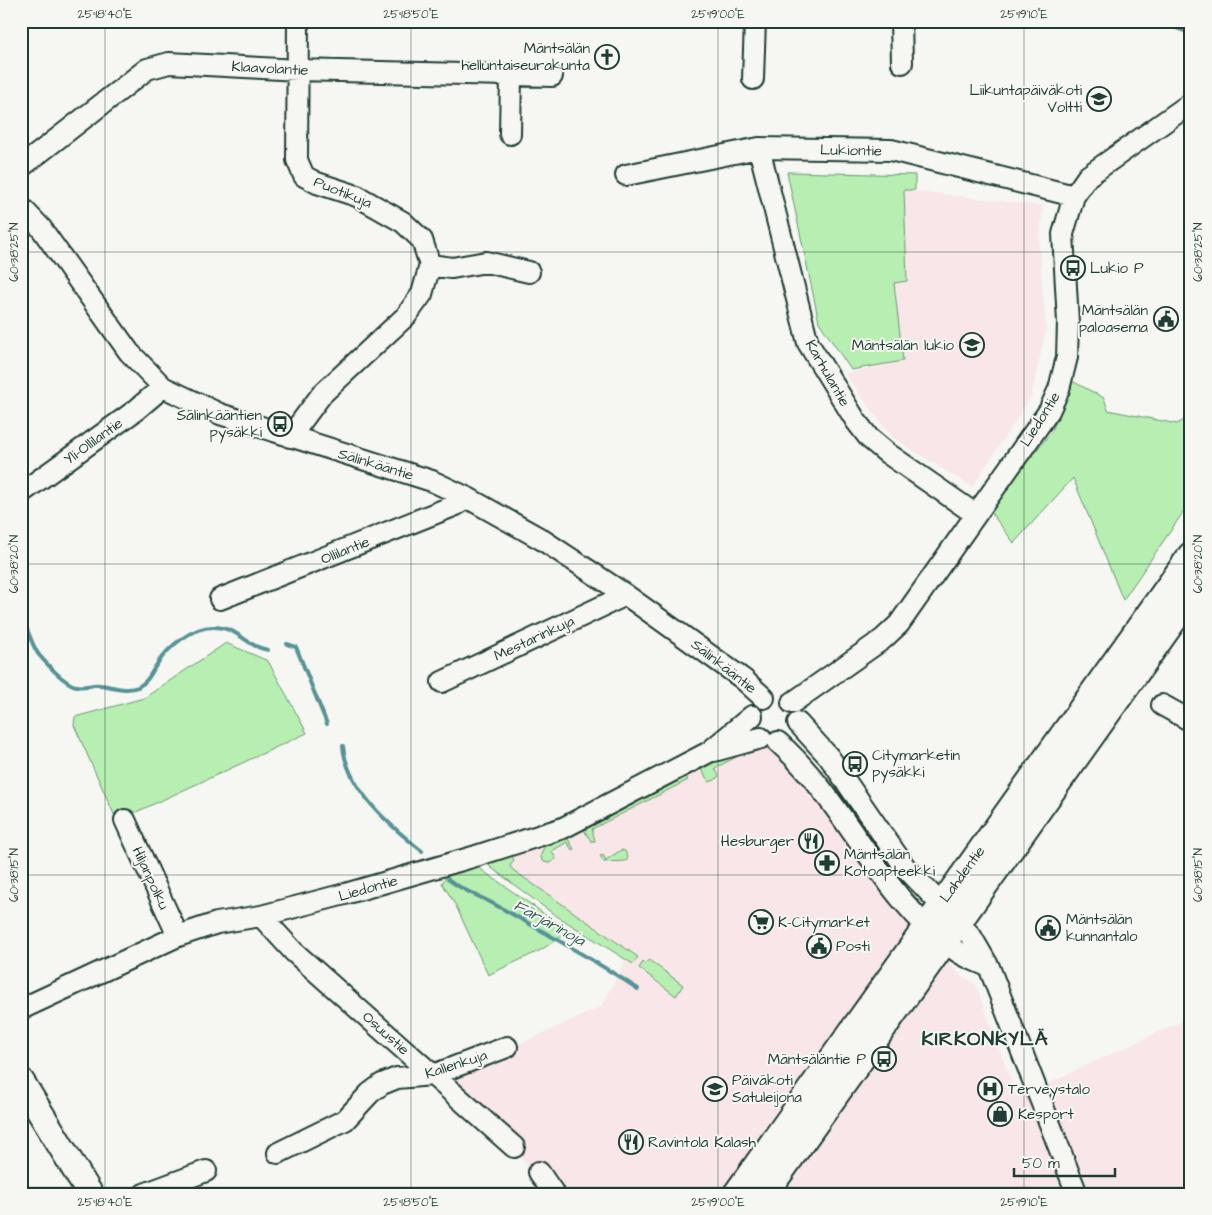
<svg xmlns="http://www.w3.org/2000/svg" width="1212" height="1215" font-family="'Architects Daughter',sans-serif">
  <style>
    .built { fill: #f8e6e9 }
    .green { fill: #b7eeb1; stroke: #6b9672 }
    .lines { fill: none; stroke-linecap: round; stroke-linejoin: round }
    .stream { stroke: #579396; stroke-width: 4 }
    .minor-casing { stroke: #1f3d34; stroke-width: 24 }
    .major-casing { stroke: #1f3d34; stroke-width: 29 }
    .minor { stroke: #f6f6f2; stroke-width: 20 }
    .major { stroke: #f6f6f2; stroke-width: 25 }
    .ticks { fill: none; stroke: #1f3d34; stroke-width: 1; stroke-opacity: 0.45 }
    .labels { text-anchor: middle; stroke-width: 4; stroke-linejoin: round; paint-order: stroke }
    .poi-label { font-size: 15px; fill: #1f3d34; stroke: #f6f6f2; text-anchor: start }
    .street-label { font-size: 15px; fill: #1f3d34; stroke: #f6f6f2 }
    .water-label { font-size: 16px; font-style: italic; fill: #325a55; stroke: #f6f6f2 }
    .district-label { font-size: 20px; font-weight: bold; letter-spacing: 1px; fill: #1f3d34; stroke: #f6f6f2 }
    .neatline { fill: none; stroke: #1f3d34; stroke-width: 2 }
    .ticks-label { font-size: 12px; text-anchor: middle; fill: #1f3d34 }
  </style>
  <rect width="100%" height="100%" fill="#f6f6f2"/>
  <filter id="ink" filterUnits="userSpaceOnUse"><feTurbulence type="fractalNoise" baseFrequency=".02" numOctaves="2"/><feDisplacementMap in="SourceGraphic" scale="10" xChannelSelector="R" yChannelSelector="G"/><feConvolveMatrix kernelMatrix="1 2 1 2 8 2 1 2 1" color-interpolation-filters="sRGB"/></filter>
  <g filter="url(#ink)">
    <path class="built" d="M 904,190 L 1043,206 L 1039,246 L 1046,329 L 1031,397 L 972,487 L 892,437 L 845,374 L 903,361 L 894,283 L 907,280 Z
      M 764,744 L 778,747 L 898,910 L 961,976 L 975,983 L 1017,1098 L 1191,1017 L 1191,1194 L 554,1194 L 447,1077 L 601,1007 L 626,960 L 479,858 L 707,756 Z"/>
    <path class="green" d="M 787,172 L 915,175 L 915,190 L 904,190 L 907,281 L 894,283 L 903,361 L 851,370 L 819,322 Z
      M 1072,381 L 1104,398 L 1108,410 L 1177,424 L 1191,416 L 1191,501 L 1123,600 L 1073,478 L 1014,543 L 989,510 L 1052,431 Z
      M 226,643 L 268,661 L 307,733 L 117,821 L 74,725 L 75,717 L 144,698 Z
      M 741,749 L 744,753 L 715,768 L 719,776 L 715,780 L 709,782 L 701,769 L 703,764 Z
      M 684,774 L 688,780 L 592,829 L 595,841 L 591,841 L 582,827 Z
      M 567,837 L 574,849 L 572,850 L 567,842 L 552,851 L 556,859 L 549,863 L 544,862 L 541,858 C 541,843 554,841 567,837 Z
      M 621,850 L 625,851 L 628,858 L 626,861 L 604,862 L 600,856 L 603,855 L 606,860 Z
      M 511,855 L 514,860 L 510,866 L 513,870 L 638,957 L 633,964 L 552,913 L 489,866 L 489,862 Z
      M 476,866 L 559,924 L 571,931 L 539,951 L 488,975 L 455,904 L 442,883 L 449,872 Z
      M 649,960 L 683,985 L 676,996 L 639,968 L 643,962 L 645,963 Z"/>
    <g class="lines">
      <path class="stream" d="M 1156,21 L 1191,33
        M 21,625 L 26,627 C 30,636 33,647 39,655 C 46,663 66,685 77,686 C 84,688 92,684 100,685 C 111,686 126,692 138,687 C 148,682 151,673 157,664 C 168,647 192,627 213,627 C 239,627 245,646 268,650
        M 287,644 L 296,647 L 327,724
        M 343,746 C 347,789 390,826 422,851
        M 448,879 C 461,890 477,895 492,903 C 541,930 591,958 638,989"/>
      <defs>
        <path id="minor" d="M 298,21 L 297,160 L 304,176 L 317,183 L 357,196 L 403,222 L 422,240 L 430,265 L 452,268 L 486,262 L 529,272
          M 901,21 L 902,63
          M 753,79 L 755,21
          M 510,134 L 511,75
          M 759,148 L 808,343 L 856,421 L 869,438 L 887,453 L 975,514
          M 21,167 L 147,69 L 169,63 L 298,70 L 552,76
          M 626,175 L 759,148 L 891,150 L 1074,196
          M 21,207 L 41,228 L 129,352 L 163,387 L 220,414 L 432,481 L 468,498 L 541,539 L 626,595 L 743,679 L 764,698
          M 290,437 L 322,394 L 406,316 L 422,294 L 430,265
          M 21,493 L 136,410 L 163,387
          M 220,599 L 456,505 L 468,498
          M 442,682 L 626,595
          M 792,703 L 883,639 L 899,624 L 1049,411 L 1059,389 L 1067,357 L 1068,322 L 1063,234 L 1074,196 L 1088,176 L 1191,103
          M 1162,705 L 1191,721
          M 798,723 L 829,757 L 905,867 L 971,936 L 989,967 L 1077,1194
          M 778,742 C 848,804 880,899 958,952 C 967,958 979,962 989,967
          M 714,751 L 761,738
          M 125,820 L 178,936
          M 261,916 L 294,952 L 514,1147
          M 21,1009 L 178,936 L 217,923 L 261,916 L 345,894 L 476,856 L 563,828 L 709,752 L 752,716
          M 278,1153 L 345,1120 L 370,1093 L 382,1084 L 397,1078 L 433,1075 L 507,1047
          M 539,1172 L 554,1194
          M 144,1194 L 206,1171"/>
        <path id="major" d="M 21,1081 L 90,1194
          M 736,1194 L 1191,555
          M 765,1194 L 1191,596"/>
      </defs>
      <use href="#minor" class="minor-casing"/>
      <use href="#major" class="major-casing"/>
      <use href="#minor" class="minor"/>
      <use href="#major" class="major"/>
    </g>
  </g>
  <path class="ticks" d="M 105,21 L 105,1194M 411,21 L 411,1194M 718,21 L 718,1194M 1024,21 L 1024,1194M 21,252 L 1191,252M 21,564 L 1191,564M 21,875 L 1191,875M 21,1187 L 1191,1187"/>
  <defs>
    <symbol id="church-ring" viewBox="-11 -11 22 22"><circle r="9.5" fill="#f6f6f2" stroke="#1f3d34" stroke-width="1.5"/><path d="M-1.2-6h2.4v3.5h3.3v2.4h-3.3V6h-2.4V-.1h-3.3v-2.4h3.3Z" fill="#1f3d34"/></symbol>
    <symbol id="school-ring" viewBox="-11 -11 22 22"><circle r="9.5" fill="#f6f6f2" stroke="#1f3d34" stroke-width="1.5"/><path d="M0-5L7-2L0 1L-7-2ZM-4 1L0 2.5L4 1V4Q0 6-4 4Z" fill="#1f3d34"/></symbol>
    <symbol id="bus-ring" viewBox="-11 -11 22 22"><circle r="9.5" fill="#f6f6f2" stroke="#1f3d34" stroke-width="1.5"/><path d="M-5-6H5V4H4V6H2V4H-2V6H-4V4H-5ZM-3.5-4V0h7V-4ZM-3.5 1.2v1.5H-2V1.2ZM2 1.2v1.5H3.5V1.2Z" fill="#1f3d34"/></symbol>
    <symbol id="civic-ring" viewBox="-11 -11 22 22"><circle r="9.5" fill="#f6f6f2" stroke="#1f3d34" stroke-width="1.5"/><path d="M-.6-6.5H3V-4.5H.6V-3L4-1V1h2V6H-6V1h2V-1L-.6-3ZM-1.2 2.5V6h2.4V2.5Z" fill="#1f3d34"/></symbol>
    <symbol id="restaurant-ring" viewBox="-11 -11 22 22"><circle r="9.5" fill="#f6f6f2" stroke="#1f3d34" stroke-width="1.5"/><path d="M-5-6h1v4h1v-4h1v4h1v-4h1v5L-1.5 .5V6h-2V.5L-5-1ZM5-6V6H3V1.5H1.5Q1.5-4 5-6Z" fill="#1f3d34"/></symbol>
    <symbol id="pharmacy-ring" viewBox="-11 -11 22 22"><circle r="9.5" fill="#f6f6f2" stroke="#1f3d34" stroke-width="1.5"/><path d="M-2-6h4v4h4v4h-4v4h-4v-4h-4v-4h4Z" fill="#1f3d34"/></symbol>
    <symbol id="supermarket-ring" viewBox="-11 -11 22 22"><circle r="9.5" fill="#f6f6f2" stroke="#1f3d34" stroke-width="1.5"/><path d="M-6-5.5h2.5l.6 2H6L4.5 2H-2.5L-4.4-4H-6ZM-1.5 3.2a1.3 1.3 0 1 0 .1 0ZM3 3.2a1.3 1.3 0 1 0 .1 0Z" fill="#1f3d34"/></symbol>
    <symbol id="hospital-ring" viewBox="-11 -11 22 22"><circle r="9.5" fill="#f6f6f2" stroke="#1f3d34" stroke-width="1.5"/><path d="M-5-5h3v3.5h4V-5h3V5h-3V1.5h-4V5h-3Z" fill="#1f3d34"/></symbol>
    <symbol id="shop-ring" viewBox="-11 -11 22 22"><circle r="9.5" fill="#f6f6f2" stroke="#1f3d34" stroke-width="1.5"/><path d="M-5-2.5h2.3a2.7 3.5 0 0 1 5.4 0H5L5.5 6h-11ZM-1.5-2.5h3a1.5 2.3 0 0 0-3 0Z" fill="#1f3d34"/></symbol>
  </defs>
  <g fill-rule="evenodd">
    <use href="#church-ring" x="593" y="43" width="28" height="28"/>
    <use href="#school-ring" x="1085" y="85" width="28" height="28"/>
    <use href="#bus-ring" x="1059" y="254" width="28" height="28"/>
    <use href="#civic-ring" x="1152" y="305" width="28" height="28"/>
    <use href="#school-ring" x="958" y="331" width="28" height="28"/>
    <use href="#bus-ring" x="266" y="410" width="28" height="28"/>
    <use href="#bus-ring" x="841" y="750" width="28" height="28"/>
    <use href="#restaurant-ring" x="797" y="827" width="28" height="28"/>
    <use href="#pharmacy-ring" x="813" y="849" width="28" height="28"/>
    <use href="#supermarket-ring" x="747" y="908" width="28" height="28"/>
    <use href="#civic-ring" x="1034" y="914" width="28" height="28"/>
    <use href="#civic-ring" x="805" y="932" width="28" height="28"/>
    <use href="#bus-ring" x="870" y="1045" width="28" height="28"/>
    <use href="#school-ring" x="701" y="1075" width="28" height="28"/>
    <use href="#hospital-ring" x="976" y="1075" width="28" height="28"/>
    <use href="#shop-ring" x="986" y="1100" width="28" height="28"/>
    <use href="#restaurant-ring" x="617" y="1128" width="28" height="28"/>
  </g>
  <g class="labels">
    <g class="poi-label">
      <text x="590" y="53" text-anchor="end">Mäntsälän<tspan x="590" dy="17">helluntaiseurakunta</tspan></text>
      <text x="1082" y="95" text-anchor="end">Liikuntapäiväkoti<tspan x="1082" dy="17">Voltti</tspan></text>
      <text x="1090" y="273">Lukio P</text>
      <text x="1148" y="315" text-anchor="end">Mäntsälän<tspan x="1148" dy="17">paloasema</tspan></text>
      <text x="954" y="350" text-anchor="end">Mäntsälän lukio</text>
      <text x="262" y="420" text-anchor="end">Sälinkääntien<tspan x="262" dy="17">pysäkki</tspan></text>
      <text x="872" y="760">Citymarketin<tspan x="872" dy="17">pysäkki</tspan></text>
      <text x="794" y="846" text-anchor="end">Hesburger</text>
      <text x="844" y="859">Mäntsälän<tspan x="844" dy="17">Kotoapteekki</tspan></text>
      <text x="1066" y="924">Mäntsälän<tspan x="1066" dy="17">kunnantalo</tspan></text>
      <text x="778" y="927">K-Citymarket</text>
      <text x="836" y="951">Posti</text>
      <text x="866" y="1064" text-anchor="end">Mäntsäläntie P</text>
      <text x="732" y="1085">Päiväkoti<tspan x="732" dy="17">Satuleijona</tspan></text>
      <text x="1008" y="1094">Terveystalo</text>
      <text x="1018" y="1119">Kesport</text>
      <text x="648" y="1147">Ravintola Kalash</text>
    </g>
    <g class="street-label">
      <text transform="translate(270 68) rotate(3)" y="5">Klaavolantie</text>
      <text transform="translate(851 150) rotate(1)" y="5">Lukiontie</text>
      <text transform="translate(343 192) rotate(22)" y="5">Puotikuja</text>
      <text transform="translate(828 373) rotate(60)" y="5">Karhulantie</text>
      <text transform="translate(1040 419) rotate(-58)" y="5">Liedontie</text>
      <text transform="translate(93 441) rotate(-36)" y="5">Yli-Ollilantie</text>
      <text transform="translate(376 464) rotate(17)" y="5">Sälinkääntie</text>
      <text transform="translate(345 550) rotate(-22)" y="5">Ollilantie</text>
      <text transform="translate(534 638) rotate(-25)" y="5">Mestarinkuja</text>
      <text transform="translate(724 666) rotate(38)" y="5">Sälinkääntie</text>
      <text transform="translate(962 874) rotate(-54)" y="5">Lahdentie</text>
      <text transform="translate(151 878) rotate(65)" y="5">Hiljanpolku</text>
      <text transform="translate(368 888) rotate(-16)" y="5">Liedontie</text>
      <text transform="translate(386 1033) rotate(42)" y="5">Osuustie</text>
      <text transform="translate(456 1064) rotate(-18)" y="5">Kallenkuja</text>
    </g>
    <g class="water-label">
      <text transform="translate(550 922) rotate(29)" y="6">Färjärinoja</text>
    </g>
    <g class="district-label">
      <text x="985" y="1045">KIRKONKYLÄ</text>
    </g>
  </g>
  <rect width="1212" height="1215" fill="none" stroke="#f6f6f2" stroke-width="55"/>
  <path d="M1014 1168v8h101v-8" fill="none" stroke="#1f3d34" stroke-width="2.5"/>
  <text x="1022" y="1168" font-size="15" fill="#1f3d34" stroke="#f6f6f2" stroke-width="4" paint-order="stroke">50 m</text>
  <rect x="28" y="28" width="1156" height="1160" class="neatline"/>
  <g class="ticks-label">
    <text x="105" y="18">25°18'40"E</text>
    <text x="411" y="18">25°18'50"E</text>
    <text x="718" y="18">25°19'00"E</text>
    <text x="1024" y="18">25°19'10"E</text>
    <text transform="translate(14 252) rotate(-90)" y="4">60°38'25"N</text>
    <text transform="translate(1198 252) rotate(-90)" y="4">60°38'25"N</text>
    <text transform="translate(14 564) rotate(-90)" y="4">60°38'20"N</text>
    <text transform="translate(1198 564) rotate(-90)" y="4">60°38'20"N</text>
    <text transform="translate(14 875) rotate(-90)" y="4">60°38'15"N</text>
    <text transform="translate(1198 875) rotate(-90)" y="4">60°38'15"N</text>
    <text x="105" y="1206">25°18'40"E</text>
    <text x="411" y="1206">25°18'50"E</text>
    <text x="718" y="1206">25°19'00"E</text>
    <text x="1024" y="1206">25°19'10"E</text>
  </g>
</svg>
